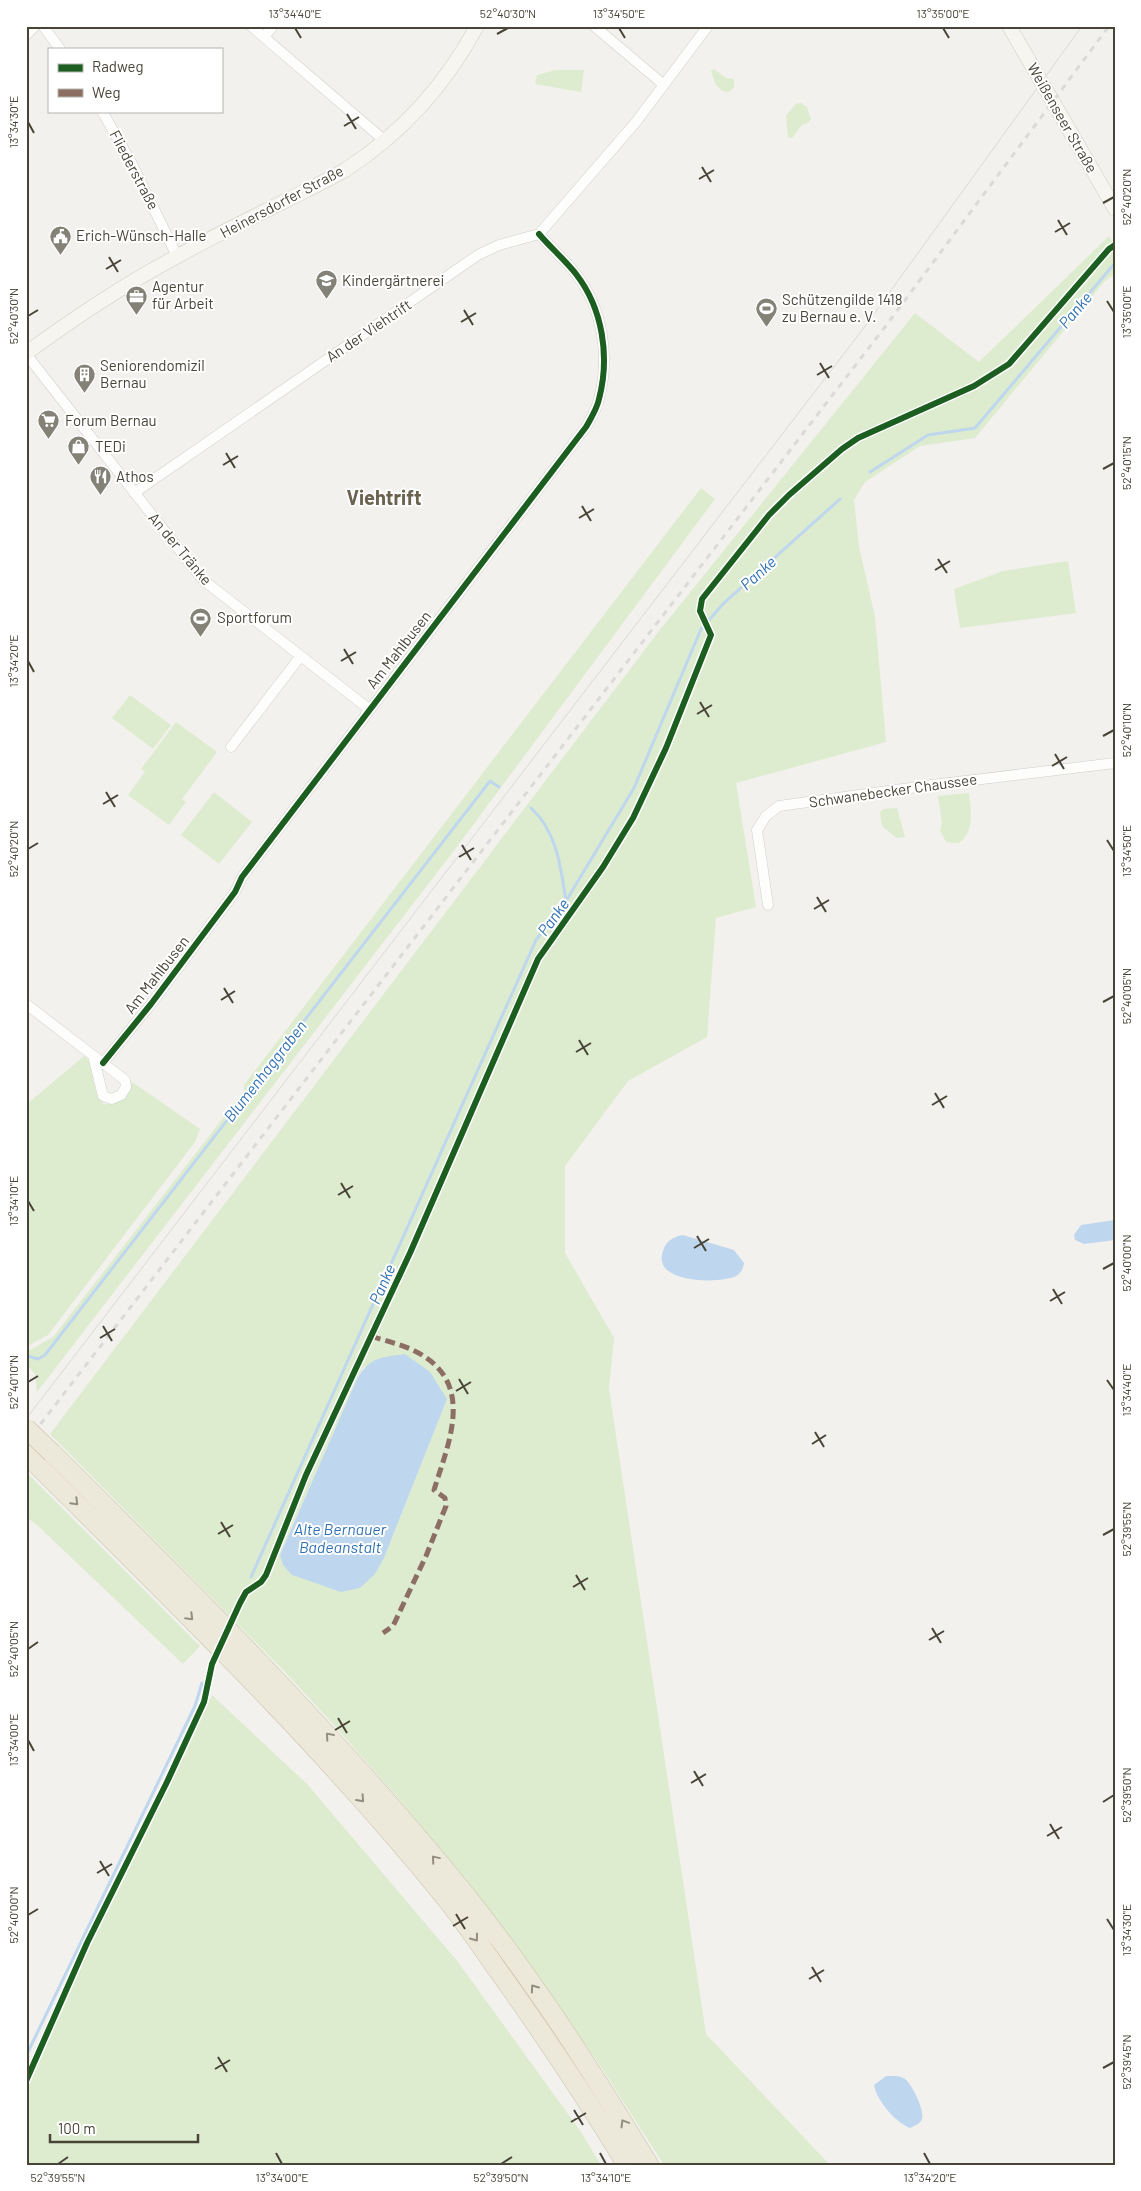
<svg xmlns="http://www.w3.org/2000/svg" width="1141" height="2191" font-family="Barlow,sans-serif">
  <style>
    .green { fill: #ddecce; fill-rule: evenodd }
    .water { fill: #bed7ee }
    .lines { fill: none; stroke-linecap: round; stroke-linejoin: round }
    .stream { stroke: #bed7ee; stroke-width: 3 }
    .street-casing { stroke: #d0cfca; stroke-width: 11 }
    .secondary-casing { stroke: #d0cec4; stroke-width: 15 }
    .highway-casing { stroke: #c9c1a9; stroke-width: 20 }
    .street { stroke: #fdfdfc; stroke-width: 10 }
    .secondary { stroke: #f7f5f0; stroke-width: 14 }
    .highway { stroke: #ece8da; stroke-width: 19 }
    .tram { stroke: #dadad9; stroke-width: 1 }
    .rail { stroke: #dadad9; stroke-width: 3; stroke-dasharray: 6 6; stroke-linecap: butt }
    .highway-bridge-casing { stroke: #c9c1a9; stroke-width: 20; stroke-linecap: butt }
    .highway-bridge { stroke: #ece8da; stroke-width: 19 }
    .quiet { stroke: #8d6e63; stroke-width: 5; stroke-dasharray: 10 5; stroke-linecap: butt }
    .cycleway-casing { stroke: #fff; stroke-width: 9 }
    .cycleway { stroke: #1b5e20; stroke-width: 6 }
    .oneway { stroke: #928e81 }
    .ticks { fill: none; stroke: #494438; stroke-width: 2 }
    .labels { text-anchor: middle; stroke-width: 4; stroke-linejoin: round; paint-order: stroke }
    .street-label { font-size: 15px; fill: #494438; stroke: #fff }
    .poi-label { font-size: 15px; fill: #494438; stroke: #fff; text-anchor: start }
    .water-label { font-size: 16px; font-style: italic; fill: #3272b3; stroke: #fff }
    .district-label { font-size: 20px; font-weight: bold; fill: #6b624f; stroke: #fff }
    .neatline { fill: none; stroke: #494438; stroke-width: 2 }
    .ticks-label { font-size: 12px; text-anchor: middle; fill: #494438 }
  </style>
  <rect width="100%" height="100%" fill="#f2f1ed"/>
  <path class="green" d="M 714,69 L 726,78 L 734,79 L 734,87 L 729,92 L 722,91 L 716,85 L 711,71 Z
    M 555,70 L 584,70 L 581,92 L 535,84 L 537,75 Z
    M 801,103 L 807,107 L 811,119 L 808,123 L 802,125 L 792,138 L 788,137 L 786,115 L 796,104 Z
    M 1109,236 L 1115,246 L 1115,273 L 1104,282 L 975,438 L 920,446 L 865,482 L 854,500 L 859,546 L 875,617 L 886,742 L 736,783 L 756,907 L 716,918 L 707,1037 L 628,1081 L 565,1166 L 565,1253 L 614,1338 L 609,1389 L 706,2034 L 830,2165 L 664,2165 L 601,2067 L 541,1980 L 465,1878 L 399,1799 L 334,1725 L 284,1671 L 50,1434 L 659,631 L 915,313 L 979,362 ZM 364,1367 L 447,1399 L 384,1558 L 375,1574 L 280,1555 L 357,1379 Z
    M 701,488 L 715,499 L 456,848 L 37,1392 L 35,1374 L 26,1363 L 26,1352 L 53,1337 L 244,1091 L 244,1085 Z
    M 1068,561 L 1076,613 L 960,628 L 954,589 L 1003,571 Z
    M 130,695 L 171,725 L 153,749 L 112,718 Z
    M 176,722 L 217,752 L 182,799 L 186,802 L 169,825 L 128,795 L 145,772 L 141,769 Z
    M 214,792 L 252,822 L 219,864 L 181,835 Z
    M 969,793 C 971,810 975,832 959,843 L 946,842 L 940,830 L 942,823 L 938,796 Z
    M 897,808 L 905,837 L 896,838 L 882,826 L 880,812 L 883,809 Z
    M 84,1056 L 87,1058 C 95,1074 91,1090 104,1104 C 119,1104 129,1098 132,1082 L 200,1129 L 195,1142 L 48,1335 L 26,1347 L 26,1105 Z
    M 26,1472 L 200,1646 L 183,1664 L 37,1525 L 26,1517 Z
    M 212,1695 L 308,1785 L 458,1962 L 581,2132 L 601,2165 L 26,2165 L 26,2087 L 133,1854 Z"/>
  <path class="water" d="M 1115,1220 L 1115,1240 L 1084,1244 L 1075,1240 L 1074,1235 L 1081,1225 Z
    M 683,1235 L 734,1250 L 744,1263 C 743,1269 741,1273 736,1276 C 720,1284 651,1284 663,1251 C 666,1241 673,1237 683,1235 Z
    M 405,1354 L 430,1372 L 447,1399 L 384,1558 L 375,1574 L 360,1588 L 341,1592 L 292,1575 L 283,1565 L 280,1555 L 357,1379 C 371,1356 380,1358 405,1354 Z
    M 886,2076 C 893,2076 900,2075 905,2079 C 912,2084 925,2111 922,2119 C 920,2124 914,2126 910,2128 C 895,2122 877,2101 874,2085 Z"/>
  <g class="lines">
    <path class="stream" d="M 870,472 L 928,435 L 975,428 L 1115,263
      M 531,808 C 557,831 561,869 566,901
      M 28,1356 L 38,1359 L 45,1355 L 490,781 L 499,787
      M 251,1577 L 536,940 L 566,901 L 634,788 L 701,629 L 724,603 L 840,499
      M 26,2056 L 195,1706 L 202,1683"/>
    <defs>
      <path id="street" d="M 43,26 L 60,49
        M 251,26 L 385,141
        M 594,26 L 664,85
        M 26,35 L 35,26
        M 264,37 L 273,26
        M 102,111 L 132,164 L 177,256
        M 26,354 L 203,580 L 369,709
        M 134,493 L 478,255 L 499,245 L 539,234 L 636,122 L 708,26
        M 231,747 L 300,657
        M 768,905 L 757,830 L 766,816 L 779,806 L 932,785 L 1115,763
        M 26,1004 C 59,1029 92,1055 125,1080 L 126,1087 L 121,1095 L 112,1099 L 103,1096 L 93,1055
        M 103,1063 L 151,1004 L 235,892 L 242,877 L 586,427 C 591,418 597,409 599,399 C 610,357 603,309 576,274 C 566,261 550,247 539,234"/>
      <path id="secondary" d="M 1009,26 L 1115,209
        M 26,353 C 75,318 123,285 176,257 C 214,236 253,217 291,198 C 309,189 328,180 345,170 C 401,134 446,84 477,26"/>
      <path id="highway" d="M 52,1453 C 192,1592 331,1730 456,1883 C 528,1971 590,2068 649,2165
        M 26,1454 C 171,1599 319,1741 448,1901 C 465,1923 481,1946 497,1969 C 543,2033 586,2098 627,2165"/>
    </defs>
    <use href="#street" class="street-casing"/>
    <use href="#secondary" class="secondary-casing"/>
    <use href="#highway" class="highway-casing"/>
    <use href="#street" class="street"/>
    <use href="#secondary" class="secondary"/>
    <use href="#highway" class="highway"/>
    <path class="tram" d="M 26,1419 L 866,325 L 1082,26"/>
    <path class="rail" d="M 26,1443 L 888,323 L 1109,26"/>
    <defs>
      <path id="highway-bridge" d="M 26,1428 L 52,1453"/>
    </defs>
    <use href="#highway-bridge" class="highway-bridge-casing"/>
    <use href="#highway-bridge" class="highway-bridge"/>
    <path class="quiet" d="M 371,1336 C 388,1342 410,1346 425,1357 C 474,1389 447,1447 434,1490 L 445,1498 L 446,1506 L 426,1556 L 393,1626 L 383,1633"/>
    <defs>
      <path id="cycleway" d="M 103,1063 L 151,1004 L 235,892 L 242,877 L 586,427 C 591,418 597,409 599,399 C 610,357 603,309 576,274 C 566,261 550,247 539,234
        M 26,2081 L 87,1943 L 167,1782 L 204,1702 L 212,1664 L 240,1603 L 246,1592 L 261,1582 L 266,1575 L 306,1475 L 410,1253 L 538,959 L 603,867 L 633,818 L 666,748 L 711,635 L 700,611 L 702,599 L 769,515 L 789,495 L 842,449 L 858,438 L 974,386 L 1009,364 L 1109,249 L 1115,245"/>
    </defs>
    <use href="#cycleway" class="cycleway-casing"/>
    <use href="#cycleway" class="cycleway"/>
  </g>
  <defs><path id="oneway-chevron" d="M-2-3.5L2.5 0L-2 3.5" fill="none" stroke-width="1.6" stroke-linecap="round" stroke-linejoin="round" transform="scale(1.25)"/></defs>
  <g class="oneway">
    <use href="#oneway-chevron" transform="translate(75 1502) rotate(45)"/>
    <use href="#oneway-chevron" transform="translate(190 1617) rotate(45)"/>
    <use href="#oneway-chevron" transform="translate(329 1736) rotate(-131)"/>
    <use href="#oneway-chevron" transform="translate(361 1799) rotate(48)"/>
    <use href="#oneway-chevron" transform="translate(435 1859) rotate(-130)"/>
    <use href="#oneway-chevron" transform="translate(475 1938) rotate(54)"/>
    <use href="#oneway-chevron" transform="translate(534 1988) rotate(-125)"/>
    <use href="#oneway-chevron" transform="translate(624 2123) rotate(-121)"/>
  </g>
  <path class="ticks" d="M 295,28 L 301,38M 619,28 L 625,38M 943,28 L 949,38M 497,34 L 508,28M 347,114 L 356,129M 28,122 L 34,133M 344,126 L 359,117M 702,167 L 711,182M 699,179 L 714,170M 1103,203 L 1114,197M 1058,220 L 1067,235M 1055,232 L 1070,223M 109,257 L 118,272M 106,269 L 121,260M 1107,301 L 1114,312M 464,310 L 473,325M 28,316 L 38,310M 461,322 L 476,313M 820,363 L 829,378M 817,375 L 832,366M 226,453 L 235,468M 223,465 L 238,456M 1103,469 L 1114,463M 582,506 L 591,521M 579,518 L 594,509M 938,559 L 947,573M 935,570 L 950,561M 344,649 L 353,664M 28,661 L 34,672M 341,661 L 356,652M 700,702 L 709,717M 697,714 L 712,705M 1103,736 L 1114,730M 1055,754 L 1064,769M 1052,766 L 1067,757M 106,792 L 115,807M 103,804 L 118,795M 1107,840 L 1114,851M 462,845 L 471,860M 28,849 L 38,843M 459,857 L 474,848M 817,897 L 826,912M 814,909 L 829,900M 224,988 L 233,1003M 221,1000 L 235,991M 1103,1002 L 1114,996M 579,1040 L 588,1055M 576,1052 L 591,1043M 935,1093 L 944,1108M 932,1105 L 947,1096M 341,1183 L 350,1198M 338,1195 L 353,1186M 28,1201 L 34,1211M 697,1236 L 706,1251M 694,1248 L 709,1239M 1103,1269 L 1114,1263M 1053,1289 L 1062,1304M 1050,1301 L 1065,1292M 103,1326 L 112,1341M 100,1338 L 115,1329M 459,1379 L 468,1394M 1107,1380 L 1114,1390M 28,1382 L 38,1376M 456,1391 L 471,1382M 815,1432 L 824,1447M 812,1444 L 826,1435M 221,1522 L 230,1537M 218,1534 L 233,1525M 1103,1535 L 1114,1529M 576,1575 L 585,1590M 573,1587 L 588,1578M 932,1628 L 941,1643M 929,1640 L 944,1631M 28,1649 L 38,1642M 338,1718 L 347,1733M 335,1730 L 350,1721M 28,1740 L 34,1751M 694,1771 L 703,1786M 691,1783 L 706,1774M 1103,1802 L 1114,1795M 1050,1824 L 1059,1839M 1047,1836 L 1062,1827M 100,1861 L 109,1876M 97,1873 L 112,1864M 456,1914 L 465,1929M 28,1915 L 38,1909M 1107,1919 L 1114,1930M 453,1926 L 468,1917M 812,1967 L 821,1982M 809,1979 L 824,1970M 218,2057 L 227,2072M 1103,2068 L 1114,2062M 215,2069 L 230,2060M 574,2110 L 583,2125M 571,2122 L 586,2113M 276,2153 L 282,2164M 600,2153 L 606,2164M 924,2153 L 930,2164M 58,2164 L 68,2157M 501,2164 L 512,2157"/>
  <defs>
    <symbol id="civic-pin" viewBox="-11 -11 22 30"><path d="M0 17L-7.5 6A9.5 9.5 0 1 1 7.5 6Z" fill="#848177" stroke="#fff"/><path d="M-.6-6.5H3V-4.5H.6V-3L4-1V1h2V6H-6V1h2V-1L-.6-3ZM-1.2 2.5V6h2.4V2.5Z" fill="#fff"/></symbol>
    <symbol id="school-pin" viewBox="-11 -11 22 30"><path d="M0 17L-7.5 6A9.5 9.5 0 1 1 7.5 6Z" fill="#848177" stroke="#fff"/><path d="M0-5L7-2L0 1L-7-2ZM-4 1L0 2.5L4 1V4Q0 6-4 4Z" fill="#fff"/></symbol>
    <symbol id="office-pin" viewBox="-11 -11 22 30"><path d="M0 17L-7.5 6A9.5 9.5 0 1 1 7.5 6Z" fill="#848177" stroke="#fff"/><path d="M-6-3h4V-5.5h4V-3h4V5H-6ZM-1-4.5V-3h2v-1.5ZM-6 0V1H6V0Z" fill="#fff"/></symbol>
    <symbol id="stadium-pin" viewBox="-11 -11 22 30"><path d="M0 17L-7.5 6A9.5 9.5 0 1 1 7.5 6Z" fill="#848177" stroke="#fff"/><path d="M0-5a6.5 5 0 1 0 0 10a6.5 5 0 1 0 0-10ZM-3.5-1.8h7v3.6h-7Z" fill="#fff"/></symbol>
    <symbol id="building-pin" viewBox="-11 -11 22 30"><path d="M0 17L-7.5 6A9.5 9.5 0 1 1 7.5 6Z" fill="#848177" stroke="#fff"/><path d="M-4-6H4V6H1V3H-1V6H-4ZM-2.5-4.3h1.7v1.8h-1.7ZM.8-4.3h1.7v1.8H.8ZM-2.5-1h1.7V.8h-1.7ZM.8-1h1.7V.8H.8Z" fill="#fff"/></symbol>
    <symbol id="supermarket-pin" viewBox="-11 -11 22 30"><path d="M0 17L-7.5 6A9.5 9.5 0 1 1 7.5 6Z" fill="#848177" stroke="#fff"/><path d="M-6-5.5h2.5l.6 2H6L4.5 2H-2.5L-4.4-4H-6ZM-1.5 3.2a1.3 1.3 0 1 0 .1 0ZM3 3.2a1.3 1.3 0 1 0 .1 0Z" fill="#fff"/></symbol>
    <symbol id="shop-pin" viewBox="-11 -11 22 30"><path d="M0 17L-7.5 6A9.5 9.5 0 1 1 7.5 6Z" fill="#848177" stroke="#fff"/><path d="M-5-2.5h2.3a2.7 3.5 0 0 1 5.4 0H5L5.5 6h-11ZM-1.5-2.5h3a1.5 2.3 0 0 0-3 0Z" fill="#fff"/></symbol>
    <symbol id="restaurant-pin" viewBox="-11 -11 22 30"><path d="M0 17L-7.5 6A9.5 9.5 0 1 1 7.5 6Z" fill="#848177" stroke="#fff"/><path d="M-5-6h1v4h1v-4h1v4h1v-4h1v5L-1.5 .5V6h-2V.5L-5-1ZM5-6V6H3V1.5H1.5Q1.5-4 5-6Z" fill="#fff"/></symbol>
  </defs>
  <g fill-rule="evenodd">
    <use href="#civic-pin" x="48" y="224" width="25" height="34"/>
    <use href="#school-pin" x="314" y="268" width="25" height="34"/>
    <use href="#office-pin" x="124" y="284" width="25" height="34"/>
    <use href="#stadium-pin" x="754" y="296" width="25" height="34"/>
    <use href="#building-pin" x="72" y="362" width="25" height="34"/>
    <use href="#supermarket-pin" x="36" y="408" width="25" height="34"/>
    <use href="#shop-pin" x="66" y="434" width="25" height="34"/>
    <use href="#restaurant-pin" x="88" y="464" width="25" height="34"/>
    <use href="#stadium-pin" x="188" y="606" width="25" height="34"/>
  </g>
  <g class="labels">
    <g class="street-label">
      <text transform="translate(1062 118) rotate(60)" y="5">Weißenseer Straße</text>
      <text transform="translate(134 170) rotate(62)" y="5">Fliederstraße</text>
      <text transform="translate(282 202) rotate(-28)" y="5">Heinersdorfer Straße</text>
      <text transform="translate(369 331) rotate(-34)" y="5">An der Viehtrift</text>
      <text transform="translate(180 549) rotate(50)" y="5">An der Tränke</text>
      <text transform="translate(399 650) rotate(-52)" y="5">Am Mahlbusen</text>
      <text transform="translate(893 791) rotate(-8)" y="5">Schwanebecker Chaussee</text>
      <text transform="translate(157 975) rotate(-52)" y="5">Am Mahlbusen</text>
    </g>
    <g class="poi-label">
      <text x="76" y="241">Erich-Wünsch-Halle</text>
      <text x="342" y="286">Kindergärtnerei</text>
      <text x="152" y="292">Agentur<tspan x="152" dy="17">für Arbeit</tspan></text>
      <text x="782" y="305">Schützengilde 1418<tspan x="782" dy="17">zu Bernau e. V.</tspan></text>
      <text x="100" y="371">Seniorendomizil<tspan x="100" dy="17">Bernau</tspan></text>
      <text x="65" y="426">Forum Bernau</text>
      <text x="95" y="452">TEDi</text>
      <text x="116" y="482">Athos</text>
      <text x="217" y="623">Sportforum</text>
    </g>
    <g class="water-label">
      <text transform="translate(1075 310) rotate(-50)" y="6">Panke</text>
      <text transform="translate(758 573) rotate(-42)" y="6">Panke</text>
      <text transform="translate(553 917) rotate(-54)" y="6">Panke</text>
      <text transform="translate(265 1071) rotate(-52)" y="6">Blumenhaggraben</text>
      <text transform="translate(382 1284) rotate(-66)" y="6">Panke</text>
      <text x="340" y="1535">Alte Bernauer<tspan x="340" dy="18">Badeanstalt</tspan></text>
    </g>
    <g class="district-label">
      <text x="384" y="505">Viehtrift</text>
    </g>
  </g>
  <rect width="1141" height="2191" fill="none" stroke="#ffffff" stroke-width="55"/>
  <rect x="48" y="48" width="175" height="65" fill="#ffffff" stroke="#b6b4af"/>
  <rect x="58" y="64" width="25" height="8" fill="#1b5e20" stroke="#b6b4af"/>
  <text x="92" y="72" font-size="15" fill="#494438">Radweg</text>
  <rect x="58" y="89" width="25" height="8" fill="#8d6e63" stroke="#b6b4af"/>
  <text x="92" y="98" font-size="15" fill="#494438">Weg</text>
  <path d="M50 2134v8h148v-8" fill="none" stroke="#494438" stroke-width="2.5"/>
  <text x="58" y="2134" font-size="15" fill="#494438" stroke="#ffffff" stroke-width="4" paint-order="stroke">100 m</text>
  <rect x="28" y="28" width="1086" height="2136" class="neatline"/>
  <g class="ticks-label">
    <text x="295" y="18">13°34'40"E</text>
    <text x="508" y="18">52°40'30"N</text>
    <text x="619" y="18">13°34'50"E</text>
    <text x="943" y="18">13°35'00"E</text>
    <text transform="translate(14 122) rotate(-90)" y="4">13°34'30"E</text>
    <text transform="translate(1127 197) rotate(-90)" y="4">52°40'20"N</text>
    <text transform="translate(1127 312) rotate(-90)" y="4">13°35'00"E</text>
    <text transform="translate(14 316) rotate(-90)" y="4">52°40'30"N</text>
    <text transform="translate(1127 463) rotate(-90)" y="4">52°40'15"N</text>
    <text transform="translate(14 661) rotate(-90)" y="4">13°34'20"E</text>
    <text transform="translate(1127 730) rotate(-90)" y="4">52°40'10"N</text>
    <text transform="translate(14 849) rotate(-90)" y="4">52°40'20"N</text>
    <text transform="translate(1127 851) rotate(-90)" y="4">13°34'50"E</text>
    <text transform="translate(1127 996) rotate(-90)" y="4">52°40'05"N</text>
    <text transform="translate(14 1201) rotate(-90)" y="4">13°34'10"E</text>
    <text transform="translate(1127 1263) rotate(-90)" y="4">52°40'00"N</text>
    <text transform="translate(14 1382) rotate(-90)" y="4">52°40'10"N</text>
    <text transform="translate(1127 1390) rotate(-90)" y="4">13°34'40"E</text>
    <text transform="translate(1127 1529) rotate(-90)" y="4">52°39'55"N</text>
    <text transform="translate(14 1649) rotate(-90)" y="4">52°40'05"N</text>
    <text transform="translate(14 1740) rotate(-90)" y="4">13°34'00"E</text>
    <text transform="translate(1127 1795) rotate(-90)" y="4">52°39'50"N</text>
    <text transform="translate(14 1915) rotate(-90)" y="4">52°40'00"N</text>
    <text transform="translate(1127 1930) rotate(-90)" y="4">13°34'30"E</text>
    <text transform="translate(1127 2062) rotate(-90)" y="4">52°39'45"N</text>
    <text x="58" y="2182">52°39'55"N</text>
    <text x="282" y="2182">13°34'00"E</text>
    <text x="501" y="2182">52°39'50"N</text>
    <text x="606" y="2182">13°34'10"E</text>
    <text x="930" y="2182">13°34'20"E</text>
  </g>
</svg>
